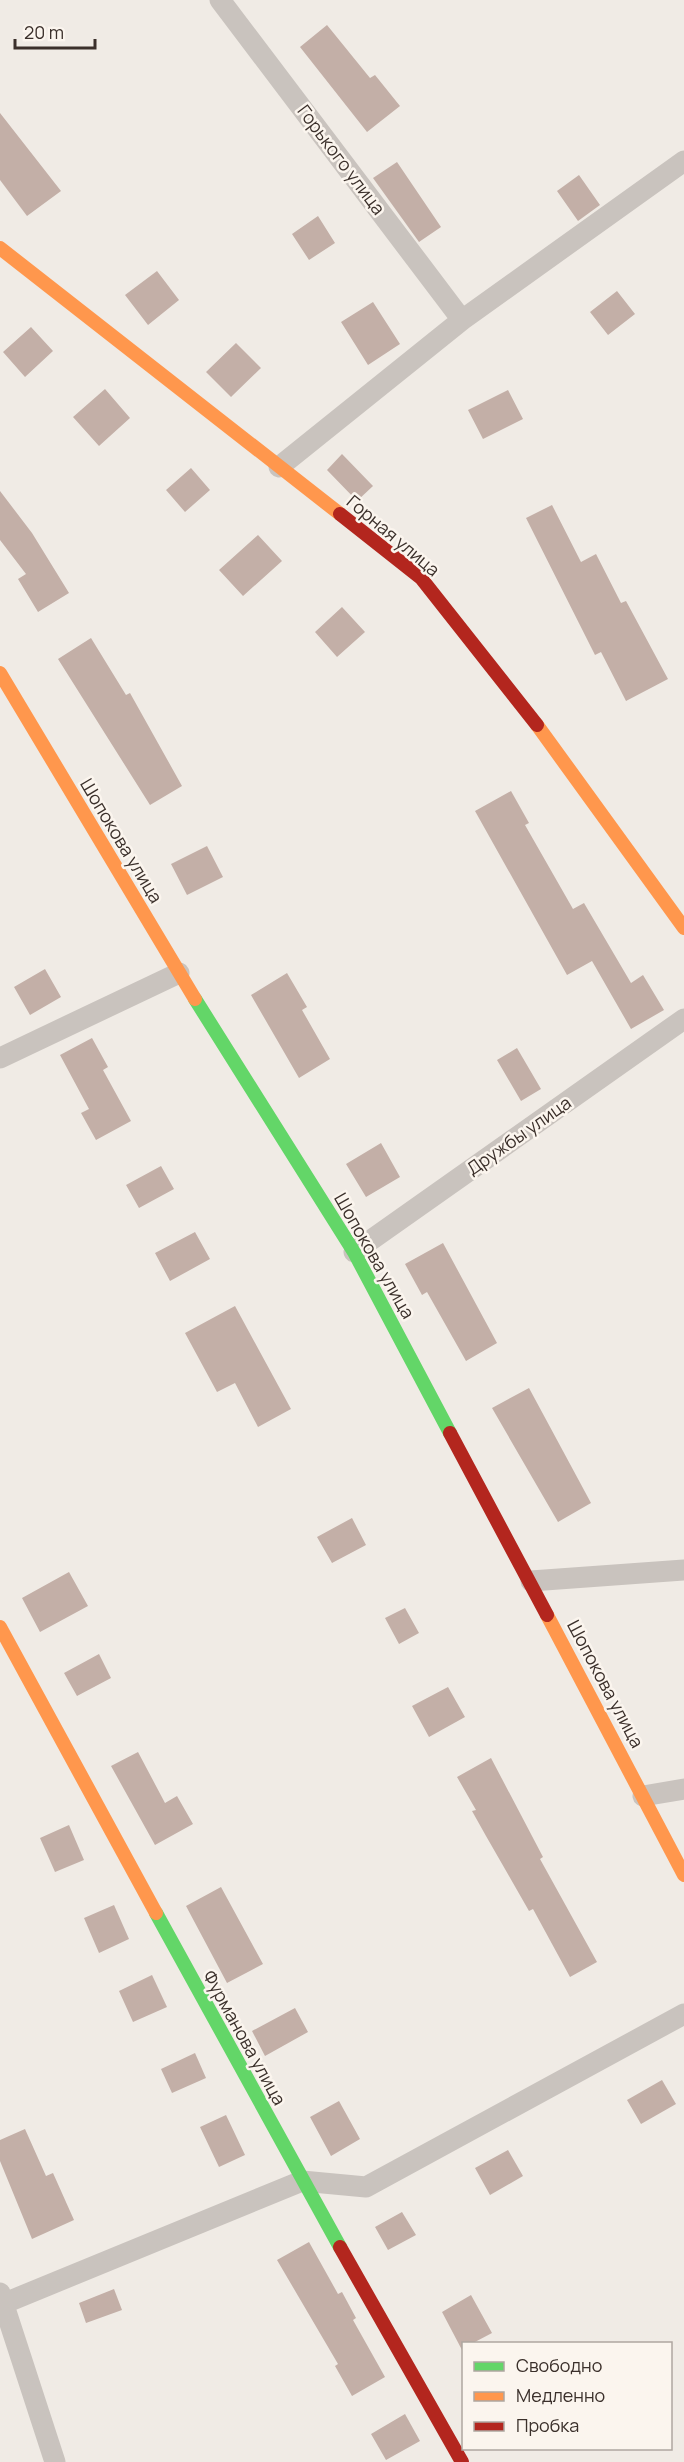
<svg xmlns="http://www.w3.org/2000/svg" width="684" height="2462" font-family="Manrope,sans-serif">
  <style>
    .building { fill: #c3afa7 }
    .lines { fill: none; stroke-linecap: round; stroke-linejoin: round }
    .street { stroke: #c9c3be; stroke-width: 21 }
    .fast { stroke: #63d668; stroke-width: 14 }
    .slow { stroke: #ff974d; stroke-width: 14 }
    .jam { stroke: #b3261e; stroke-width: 14 }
    .labels { text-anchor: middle; stroke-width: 5; stroke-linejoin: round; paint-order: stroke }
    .street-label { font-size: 18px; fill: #3b302b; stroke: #fbf5ee }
  </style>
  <rect width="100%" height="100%" fill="#f0ebe5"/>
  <path class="building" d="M 327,25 L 370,78 L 375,75 L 400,106 L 367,132 L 300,47 Z
    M 0,113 L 61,191 L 27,216 L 0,180 Z
    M 397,162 L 441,227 L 419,242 L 373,178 Z
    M 579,175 L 600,205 L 578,221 L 557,191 Z
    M 318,216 L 335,243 L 309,260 L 292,234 Z
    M 157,271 L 179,300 L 148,325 L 125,295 Z
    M 617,291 L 635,314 L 608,335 L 590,312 Z
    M 373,302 L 400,344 L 368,365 L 341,322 Z
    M 31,327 L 53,351 L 25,377 L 3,352 Z
    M 236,343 L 261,368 L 231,397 L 206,372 Z
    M 105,389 L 130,418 L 99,446 L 73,417 Z
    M 508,390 L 523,419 L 483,439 L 468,410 Z
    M 342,454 L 373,486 L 357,501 L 327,470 Z
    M 191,468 L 210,490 L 185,512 L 166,490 Z
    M 0,491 L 32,533 L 69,593 L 38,612 L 18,579 L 26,574 L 0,540 Z
    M 552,505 L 581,562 L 596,554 L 621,603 L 626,601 L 668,679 L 626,701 L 601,652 L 595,655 L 526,518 Z
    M 258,535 L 282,561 L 243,596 L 219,570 Z
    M 342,607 L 365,632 L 337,657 L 315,632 Z
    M 91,638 L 126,695 L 130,693 L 182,786 L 150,805 L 58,659 Z
    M 511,791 L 529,823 L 525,825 L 573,909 L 584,903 L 631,983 L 643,975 L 664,1010 L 631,1029 L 592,961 L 567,975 L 475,811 Z
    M 207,846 L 223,877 L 187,895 L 171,864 Z
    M 45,969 L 61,997 L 30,1015 L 14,987 Z
    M 287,973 L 307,1007 L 302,1010 L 330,1059 L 299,1078 L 251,995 Z
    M 92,1038 L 108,1067 L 103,1070 L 131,1121 L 96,1140 L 81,1113 L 89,1109 L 60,1055 Z
    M 517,1048 L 541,1089 L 521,1101 L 497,1060 Z
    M 381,1143 L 400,1177 L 366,1197 L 346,1164 Z
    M 161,1166 L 174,1189 L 139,1208 L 126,1185 Z
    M 195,1232 L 210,1259 L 170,1281 L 155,1253 Z
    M 443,1243 L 497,1343 L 466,1361 L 427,1292 L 422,1295 L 405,1264 Z
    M 235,1306 L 291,1409 L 258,1427 L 235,1383 L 217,1392 L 185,1333 Z
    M 529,1388 L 591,1503 L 558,1522 L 492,1408 Z
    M 352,1518 L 366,1545 L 332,1563 L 317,1537 Z
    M 69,1572 L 88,1606 L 40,1632 L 22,1598 Z
    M 405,1608 L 419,1633 L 399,1644 L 385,1618 Z
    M 99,1654 L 111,1678 L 77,1696 L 64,1673 Z
    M 448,1687 L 465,1717 L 429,1737 L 412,1706 Z
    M 138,1752 L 165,1803 L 177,1796 L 193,1824 L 155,1845 L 111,1766 Z
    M 491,1758 L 543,1857 L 540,1859 L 597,1962 L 570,1977 L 533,1909 L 529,1911 L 486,1836 L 472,1811 L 476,1810 L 457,1777 Z
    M 69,1825 L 84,1860 L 55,1872 L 40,1838 Z
    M 221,1887 L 263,1964 L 227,1983 L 186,1906 Z
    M 114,1905 L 129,1939 L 99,1953 L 84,1918 Z
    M 152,1975 L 167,2007 L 133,2022 L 119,1991 Z
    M 295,2008 L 308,2032 L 265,2056 L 252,2031 Z
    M 195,2053 L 206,2078 L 172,2093 L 161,2069 Z
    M 662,2080 L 676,2104 L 641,2124 L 627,2100 Z
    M 339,2101 L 360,2139 L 331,2156 L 310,2117 Z
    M 226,2115 L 245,2155 L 219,2167 L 200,2127 Z
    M 25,2129 L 46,2176 L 53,2173 L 74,2220 L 32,2239 L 0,2161 L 0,2140 Z
    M 508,2150 L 523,2176 L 490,2195 L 475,2168 Z
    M 402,2212 L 416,2235 L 388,2250 L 375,2227 Z
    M 309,2242 L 338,2294 L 342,2292 L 356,2318 L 353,2320 L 385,2377 L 352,2396 L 335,2366 L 338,2364 L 277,2260 Z
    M 114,2289 L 122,2310 L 86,2323 L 79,2303 Z
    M 471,2295 L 492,2333 L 473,2343 L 464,2343 L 462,2350 L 442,2312 Z
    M 405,2414 L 420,2441 L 386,2460 L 371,2434 Z"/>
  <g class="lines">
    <path class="street" d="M 220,0 L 462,320
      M 279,467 L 462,320 L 684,161
      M 0,1058 L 179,973
      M 354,1252 L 684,1019
      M 531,1581 L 684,1570
      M 643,1796 L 684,1789
      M 0,2293 L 55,2462
      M 0,2305 L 302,2181 L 366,2187 L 684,2014"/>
    <path class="fast" d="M 195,999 L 354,1252 L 450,1433
      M 156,1913 L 340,2247"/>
    <path class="slow" d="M 0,248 L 340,514
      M 0,673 L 195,999
      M 537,725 L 684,928
      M 547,1615 L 684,1875
      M 0,1627 L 156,1913"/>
    <path class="jam" d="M 340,514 L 421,578 L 537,725
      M 450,1433 L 547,1615
      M 340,2247 L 462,2462"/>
  </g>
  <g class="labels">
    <g class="street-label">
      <text transform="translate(341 160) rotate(53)" y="6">Горького улица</text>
      <text transform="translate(393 536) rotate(40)" y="6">Горная улица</text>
      <text transform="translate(121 841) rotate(59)" y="6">Шопокова улица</text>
      <text transform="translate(519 1136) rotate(-35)" y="6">Дружбы улица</text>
      <text transform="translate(374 1256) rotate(60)" y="6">Шопокова улица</text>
      <text transform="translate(605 1684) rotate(62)" y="6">Шопокова улица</text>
      <text transform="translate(244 2038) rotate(61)" y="6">Фурманова улица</text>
    </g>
  </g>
  <rect x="462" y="2342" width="210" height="108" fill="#fbf5ee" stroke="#aea6a0" stroke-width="1.5"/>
  <rect x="474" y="2362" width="30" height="9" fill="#63d668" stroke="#aea6a0" stroke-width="1.5"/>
  <text x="516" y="2372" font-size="18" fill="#3b302b">Свободно</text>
  <rect x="474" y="2392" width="30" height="9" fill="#ff974d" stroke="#aea6a0" stroke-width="1.5"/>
  <text x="516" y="2402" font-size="18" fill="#3b302b">Медленно</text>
  <rect x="474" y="2422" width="30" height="9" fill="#b3261e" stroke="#aea6a0" stroke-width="1.5"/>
  <text x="516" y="2432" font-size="18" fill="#3b302b">Пробка</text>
  <path d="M15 39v9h80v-9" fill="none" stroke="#3b302b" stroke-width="3"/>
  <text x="24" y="39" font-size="18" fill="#3b302b" stroke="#fbf5ee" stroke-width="4.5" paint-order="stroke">20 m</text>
</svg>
